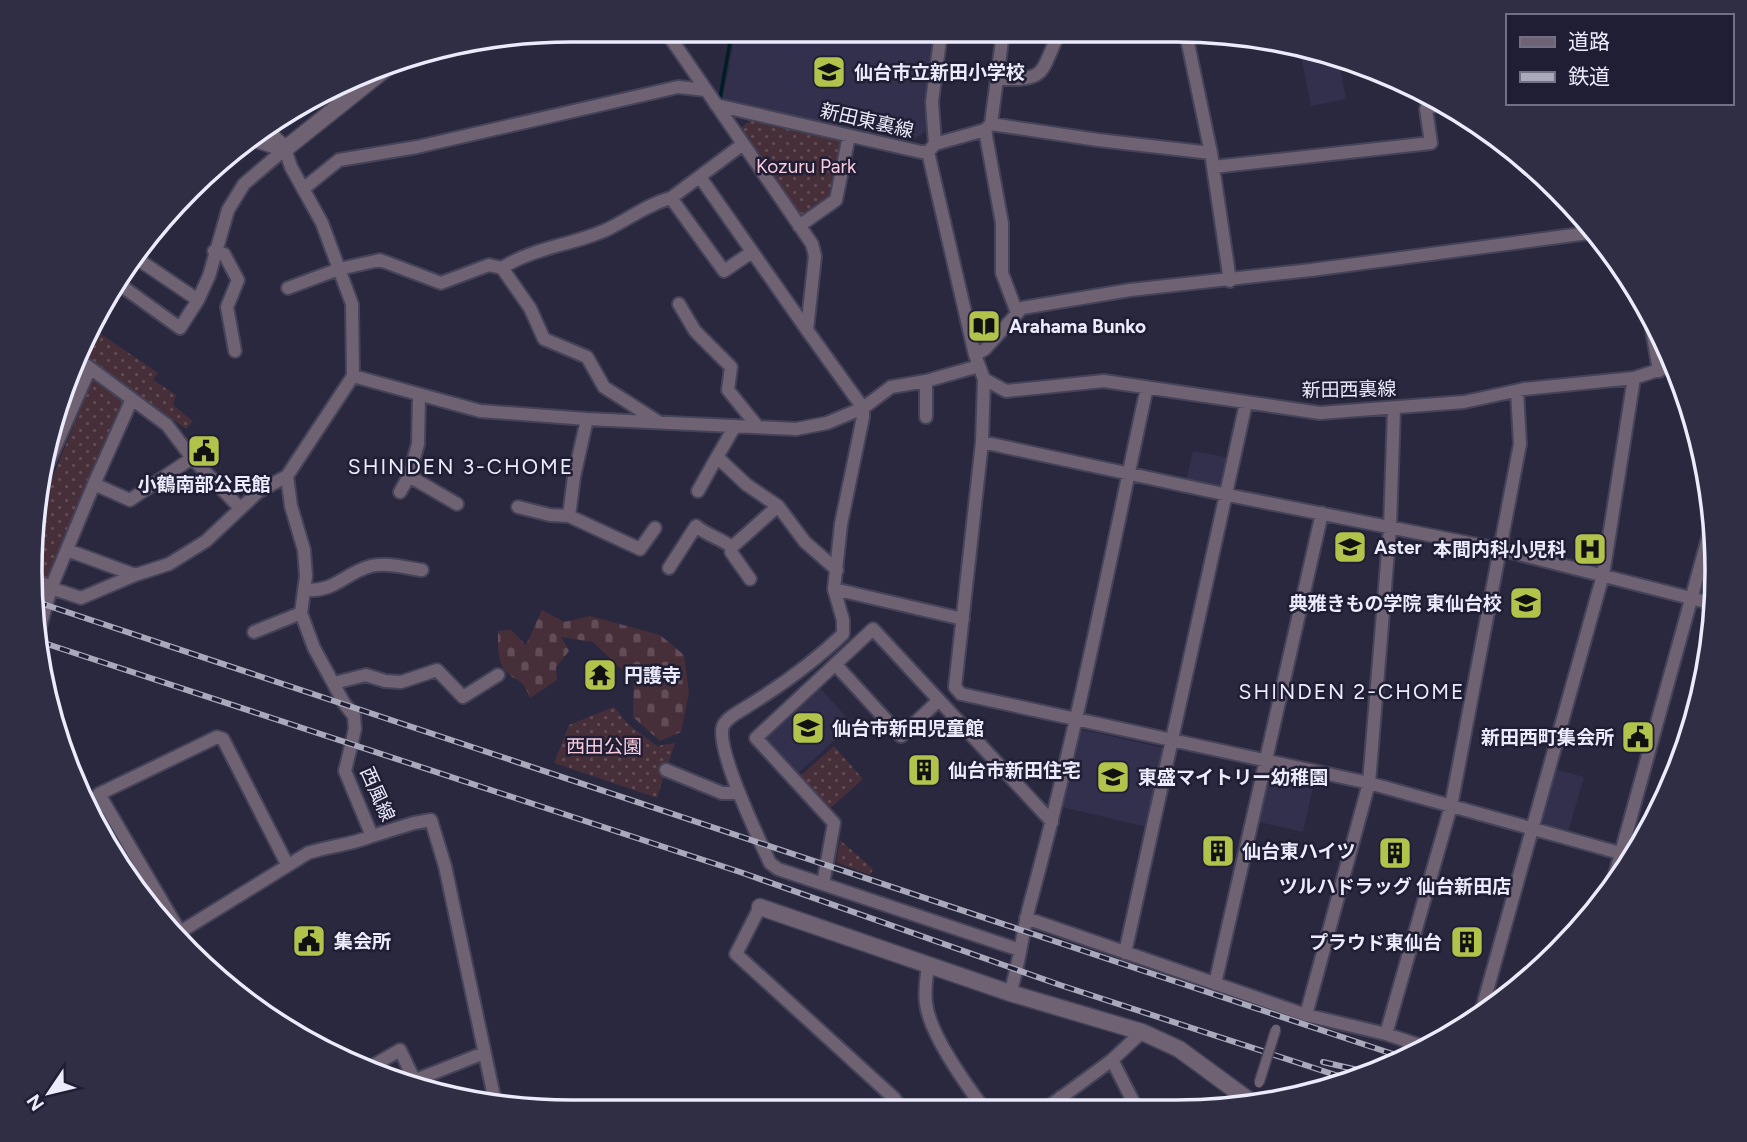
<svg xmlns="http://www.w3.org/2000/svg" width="1747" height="1142" font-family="Figtree,'Noto Sans JP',sans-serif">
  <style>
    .built { fill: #32304d }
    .grass { fill: url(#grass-dots) }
    .cemetery { fill: url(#cemetery-stones) }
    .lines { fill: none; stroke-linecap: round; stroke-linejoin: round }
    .stream { stroke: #001d25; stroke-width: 3.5 }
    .minor-casing { stroke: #444359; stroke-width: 16 }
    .tertiary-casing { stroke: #444359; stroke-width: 19 }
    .minor { stroke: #6f6272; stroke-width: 12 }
    .tertiary { stroke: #6f6272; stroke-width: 16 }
    .rail-casing { stroke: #a9a9bb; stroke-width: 6 }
    .rail { stroke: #1f1e34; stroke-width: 3.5; stroke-dasharray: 10; stroke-linecap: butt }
    .pedestrian-bridge-casing { stroke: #444359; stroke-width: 12; stroke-linecap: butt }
    .pedestrian-bridge { stroke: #6f6272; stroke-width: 9 }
    .labels { text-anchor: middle; stroke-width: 5; stroke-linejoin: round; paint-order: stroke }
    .poi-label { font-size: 19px; font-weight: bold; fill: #ebebfb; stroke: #1f1e34; text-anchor: start }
    .street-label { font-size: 19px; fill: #ebebfb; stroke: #1f1e34 }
    .park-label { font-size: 19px; fill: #faccdd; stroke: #1f1e34 }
    .neighbourhood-label { font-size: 21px; letter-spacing: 2px; fill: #ebebfb; stroke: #1f1e34 }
    .rim { fill: none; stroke: #ebebfb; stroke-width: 3.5 }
  </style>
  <defs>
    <pattern id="grass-dots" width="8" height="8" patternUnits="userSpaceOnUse" patternTransform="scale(1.75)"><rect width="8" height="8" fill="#472f39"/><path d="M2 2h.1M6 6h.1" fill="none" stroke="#624d57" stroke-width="1.8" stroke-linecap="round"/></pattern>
    <pattern id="cemetery-stones" width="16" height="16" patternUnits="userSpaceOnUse" patternTransform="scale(1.75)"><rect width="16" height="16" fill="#472f39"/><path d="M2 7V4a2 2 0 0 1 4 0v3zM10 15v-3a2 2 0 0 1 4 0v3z" fill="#624d57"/></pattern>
  </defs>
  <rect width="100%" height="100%" fill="#29283f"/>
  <path class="built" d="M 736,31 L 935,32 L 924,107 L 928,130 L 914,139 L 722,102 Z
    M 1300,51 L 1339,62 L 1346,99 L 1311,106 Z
    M 1193,451 L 1230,458 L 1224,488 L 1186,481 Z
    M 817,685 L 853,724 L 795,776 L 764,742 L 764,733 Z
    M 1078,729 L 1164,748 L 1147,827 L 1062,807 Z
    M 1555,769 L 1584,777 L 1568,832 L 1540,824 Z
    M 1269,773 L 1314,783 L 1303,832 L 1259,822 Z"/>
  <path class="grass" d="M 750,120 L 844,140 L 834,200 L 803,220 L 740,129 Z
    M 92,328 L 158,373 L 153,380 L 176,395 L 173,405 L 193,421 L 186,429 L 78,352 Z
    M 93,379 L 125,400 L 47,582 L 35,579 L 31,535 L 34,522 Z
    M 614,707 L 628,724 L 657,746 L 675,743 L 657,798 L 554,763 L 569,725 Z
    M 834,746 L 863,779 L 826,812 L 797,779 Z
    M 840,840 L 873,869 L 870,875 L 836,862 Z"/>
  <path class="cemetery" d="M 542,610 L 564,622 L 590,616 L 660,635 L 684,655 L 689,693 L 681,732 L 660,741 L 633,717 L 634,676 L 619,667 L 593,642 L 561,637 L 569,651 L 556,667 L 557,680 L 530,698 C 522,676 515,683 504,669 C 497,659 498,643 498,631 L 511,630 L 526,645 Z"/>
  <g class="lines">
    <path class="stream" d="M 720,98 L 732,31"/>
    <defs>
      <path id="minor" d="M 665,30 L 812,244 L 815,256 L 807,330 L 863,408 L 891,387 L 926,381 L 979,366
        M 1186,34 L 1211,153 L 1230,281
        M 997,79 C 1047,80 1039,76 1059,33
        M 716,105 L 921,152 L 928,152 L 935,144 L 985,130 L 991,124 L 1098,140 L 1211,153
        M 991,124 L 1003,33
        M 985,130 L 1002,223 L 1002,273 L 1017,313
        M 935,144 L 932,102 L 941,32
        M 928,152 L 975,355 L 984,379 L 982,442 L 955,687 L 961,694 L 1369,783 L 1634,857
        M 1213,167 L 1431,143 L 1426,109 L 1442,103
        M 700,177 L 807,330
        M 303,189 L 339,160 L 417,147 L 678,87 L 706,90
        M 671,198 L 724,271 L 752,252
        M 799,226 L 836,200 L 849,136
        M 214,251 L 224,254 L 238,280 L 227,307 L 235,351
        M 133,256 L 198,300
        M 502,268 L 530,308 L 544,339 L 587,357 L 604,387 L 657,421
        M 288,288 L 339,269 L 380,260 L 441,283 L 489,265 L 502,268 C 534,247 574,245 608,229 C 629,219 648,204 671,198 L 743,144
        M 679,304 L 695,331 L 731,367 L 728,390 L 758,427
        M 1649,312 L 1659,371
        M 975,355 L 985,349 L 1022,308 L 1130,290 L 1311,270 L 1596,232
        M 90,368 L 167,425 L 192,458 L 240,508
        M 353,376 L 480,411 L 587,419 L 796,429 L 827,423 L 863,408 L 863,417 L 841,524 L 834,589 L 843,620 L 843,634 C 814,662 782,685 748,706 C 741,711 727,717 723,726 C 715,748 759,839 770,863 L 778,869 L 1020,950
        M 984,379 L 1006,391 L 1104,381 L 1320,413 L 1464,402 L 1524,389 L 1634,378 L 1674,365
        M 926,381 L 926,417
        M 419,395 L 418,444 L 409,476 L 457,504
        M 735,426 L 717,457 L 747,485 L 778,506 L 805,542 L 837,570
        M 982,442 L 1228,495 L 1499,549 L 1714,604
        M 48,463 L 90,368 L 75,357
        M 287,476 L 291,506 L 304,550 L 306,576 L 301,613 L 314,648 L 344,703 L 354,716 L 355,729 L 345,771 L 372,836 L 414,823 L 431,820 L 445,866 L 496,1106
        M 94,484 L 132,399
        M 698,491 L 717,457
        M 400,492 L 409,476
        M 518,507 L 550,515 L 569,516 L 574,477 L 587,419
        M 569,516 L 640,549 L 655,528
        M 67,550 L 135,575
        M 669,568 L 696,526 C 708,536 720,538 732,547
        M 750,579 L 731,552 L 732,547 L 778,506
        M 51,588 L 94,484 L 130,500 L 192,458
        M 834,589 L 963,619
        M 304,590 C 337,592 344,573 371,566 C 386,562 407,568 422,570
        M 40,627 L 51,588 L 81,598 L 135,575 L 169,564 L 206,541 L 258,492 L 287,476 L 353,376 L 352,304 L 322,223 L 291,167 L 285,149 L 244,184 L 228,210 L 209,276 L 198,300 L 180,328 L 123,287
        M 254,632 L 301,613
        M 835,664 L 901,736 L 939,700
        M 334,683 L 366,675 L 385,681 L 401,682 L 437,670 L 463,697 L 498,675
        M 666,770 L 722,793 L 738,793
        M 287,864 L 223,739 L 217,737 L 99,794 L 180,932 L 308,853 C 329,846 351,845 372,836
        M 823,884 L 834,823 L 756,738 L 873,629 L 1052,822
        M 1611,889 L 1713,520
        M 760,907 L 736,954 L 894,1098 L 902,1110
        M 1026,918 L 1306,1015 L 1386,1034 L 1428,1048
        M 1125,953 L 1246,403
        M 928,964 C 927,976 924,991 926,1003 C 929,1033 967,1086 985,1110
        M 1215,984 L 1322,513
        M 1010,993 C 1020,963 1022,931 1031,900 C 1077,731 1110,559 1147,387
        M 1306,1015 L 1369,783 L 1390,527 L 1394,409
        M 1480,1016 L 1603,575 L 1634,378
        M 1386,1034 L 1451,806 L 1520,444 L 1517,391
        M 1112,1060 L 1138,1111
        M 369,1068 L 400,1050 L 413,1077 L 418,1079 L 484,1053
        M 1061,1097 L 1073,1110
        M 1044,1110 L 1112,1060 L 1142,1032"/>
      <path id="tertiary" d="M 262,128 L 283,147
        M 252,138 L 285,149
        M 285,149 L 399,58
        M 36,584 L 51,588
        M 760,907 L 1010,993 L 1142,1032 L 1179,1049 L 1254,1104"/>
    </defs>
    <use href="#minor" class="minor-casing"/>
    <use href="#tertiary" class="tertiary-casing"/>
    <use href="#minor" class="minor"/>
    <use href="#tertiary" class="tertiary"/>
    <defs>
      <path id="rail" d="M 37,602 L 1408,1059
        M 41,642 L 740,872 L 1060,985 L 1351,1080
        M 1323,1062 L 1371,1073"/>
    </defs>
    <use href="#rail" class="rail-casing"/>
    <use href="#rail" class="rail"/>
    <defs>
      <path id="pedestrian-bridge" d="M 1259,1083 L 1276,1029"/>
    </defs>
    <use href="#pedestrian-bridge" class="pedestrian-bridge-casing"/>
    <use href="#pedestrian-bridge" class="pedestrian-bridge"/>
  </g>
  <defs>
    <symbol id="school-square" viewBox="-11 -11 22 22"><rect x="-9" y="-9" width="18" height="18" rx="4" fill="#b2c34c" stroke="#1f1e34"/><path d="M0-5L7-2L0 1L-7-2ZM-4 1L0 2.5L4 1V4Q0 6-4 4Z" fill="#111"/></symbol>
    <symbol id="library-square" viewBox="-11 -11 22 22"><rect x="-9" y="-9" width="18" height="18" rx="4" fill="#b2c34c" stroke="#1f1e34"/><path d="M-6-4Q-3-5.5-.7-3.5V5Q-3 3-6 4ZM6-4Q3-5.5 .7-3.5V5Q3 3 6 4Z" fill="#111"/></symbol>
    <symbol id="civic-square" viewBox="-11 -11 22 22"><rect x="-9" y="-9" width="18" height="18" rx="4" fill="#b2c34c" stroke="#1f1e34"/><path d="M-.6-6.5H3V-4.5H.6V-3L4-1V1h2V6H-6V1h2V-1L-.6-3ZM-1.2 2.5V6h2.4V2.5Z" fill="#111"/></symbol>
    <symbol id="hospital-square" viewBox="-11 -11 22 22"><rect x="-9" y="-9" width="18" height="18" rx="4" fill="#b2c34c" stroke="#1f1e34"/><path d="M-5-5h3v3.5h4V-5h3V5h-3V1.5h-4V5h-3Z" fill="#111"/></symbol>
    <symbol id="temple-square" viewBox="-11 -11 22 22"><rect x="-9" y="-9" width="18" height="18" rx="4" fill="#b2c34c" stroke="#1f1e34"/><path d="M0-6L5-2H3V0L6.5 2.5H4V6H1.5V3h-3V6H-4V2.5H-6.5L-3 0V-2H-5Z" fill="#111"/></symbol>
    <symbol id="building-square" viewBox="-11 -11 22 22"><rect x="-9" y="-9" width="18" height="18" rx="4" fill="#b2c34c" stroke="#1f1e34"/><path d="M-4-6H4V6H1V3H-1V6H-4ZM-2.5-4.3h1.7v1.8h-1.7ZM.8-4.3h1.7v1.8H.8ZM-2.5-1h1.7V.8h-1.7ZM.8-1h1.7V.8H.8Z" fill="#111"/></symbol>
  </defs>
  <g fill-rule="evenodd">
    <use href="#school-square" x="810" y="53" width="38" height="38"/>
    <use href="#library-square" x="965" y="307" width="38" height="38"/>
    <use href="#civic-square" x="185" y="432" width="38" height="38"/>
    <use href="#school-square" x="1331" y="528" width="38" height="38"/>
    <use href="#hospital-square" x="1571" y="530" width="38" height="38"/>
    <use href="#school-square" x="1507" y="584" width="38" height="38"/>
    <use href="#temple-square" x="581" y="656" width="38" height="38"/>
    <use href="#school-square" x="789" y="709" width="38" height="38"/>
    <use href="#civic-square" x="1619" y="718" width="38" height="38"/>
    <use href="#building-square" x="905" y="751" width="38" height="38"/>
    <use href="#school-square" x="1094" y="758" width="38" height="38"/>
    <use href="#building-square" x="1199" y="832" width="38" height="38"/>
    <use href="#building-square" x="1376" y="834" width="38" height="38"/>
    <use href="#civic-square" x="290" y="922" width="38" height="38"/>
    <use href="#building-square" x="1448" y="923" width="38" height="38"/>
  </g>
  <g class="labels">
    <g class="poi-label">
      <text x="854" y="79">仙台市立新田小学校</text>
      <text x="1009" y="333">Arahama Bunko</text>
      <text x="204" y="491" text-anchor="middle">小鶴南部公民館</text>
      <text x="1374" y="554">Aster</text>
      <text x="1566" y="556" text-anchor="end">本間内科小児科</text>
      <text x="1502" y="610" text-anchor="end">典雅きもの学院 東仙台校</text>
      <text x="624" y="682">円護寺</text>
      <text x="832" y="735">仙台市新田児童館</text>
      <text x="1614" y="744" text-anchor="end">新田西町集会所</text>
      <text x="948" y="777">仙台市新田住宅</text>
      <text x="1138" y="784">東盛マイトリー幼稚園</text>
      <text x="1242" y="858">仙台東ハイツ</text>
      <text x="1395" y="893" text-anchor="middle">ツルハドラッグ 仙台新田店</text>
      <text x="334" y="948">集会所</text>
      <text x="1442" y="949" text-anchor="end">プラウド東仙台</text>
    </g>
    <g class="street-label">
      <text transform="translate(867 120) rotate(13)" y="7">新田東裏線</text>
      <text transform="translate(1349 389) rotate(-1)" y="7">新田西裏線</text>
      <text transform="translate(378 794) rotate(66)" y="7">西風線</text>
    </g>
    <g class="park-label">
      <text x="806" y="173">Kozuru Park</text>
      <text x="604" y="753">西田公園</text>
    </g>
    <g class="neighbourhood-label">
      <text x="461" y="474">SHINDEN 3-CHOME</text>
      <text x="1352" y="699">SHINDEN 2-CHOME</text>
    </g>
  </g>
  <path d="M0 0H1747V1142H0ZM571 42H1176A529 529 0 0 1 1705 571V571A529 529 0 0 1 1176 1100H571A529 529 0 0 1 42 571V571A529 529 0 0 1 571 42Z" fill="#2f2e44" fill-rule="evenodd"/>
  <path class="rim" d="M571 42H1176A529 529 0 0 1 1705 571V571A529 529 0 0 1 1176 1100H571A529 529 0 0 1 42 571V571A529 529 0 0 1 571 42Z"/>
  <rect x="1506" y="14" width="228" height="91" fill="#1f1e34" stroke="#717084" stroke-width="2"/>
  <rect x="1520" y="37" width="35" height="10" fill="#6f6272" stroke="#717084" stroke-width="2"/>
  <text x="1568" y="49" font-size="21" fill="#ebebfb">道路</text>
  <rect x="1520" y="72" width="35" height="10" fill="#a9a9bb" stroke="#717084" stroke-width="2"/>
  <text x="1568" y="84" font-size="21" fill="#ebebfb">鉄道</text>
  <g transform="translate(49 1093) rotate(235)" stroke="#1f1e34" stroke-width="5" paint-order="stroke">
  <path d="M0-5L12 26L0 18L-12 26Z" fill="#ebebfb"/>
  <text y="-10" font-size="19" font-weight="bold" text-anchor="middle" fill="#ebebfb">N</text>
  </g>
</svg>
